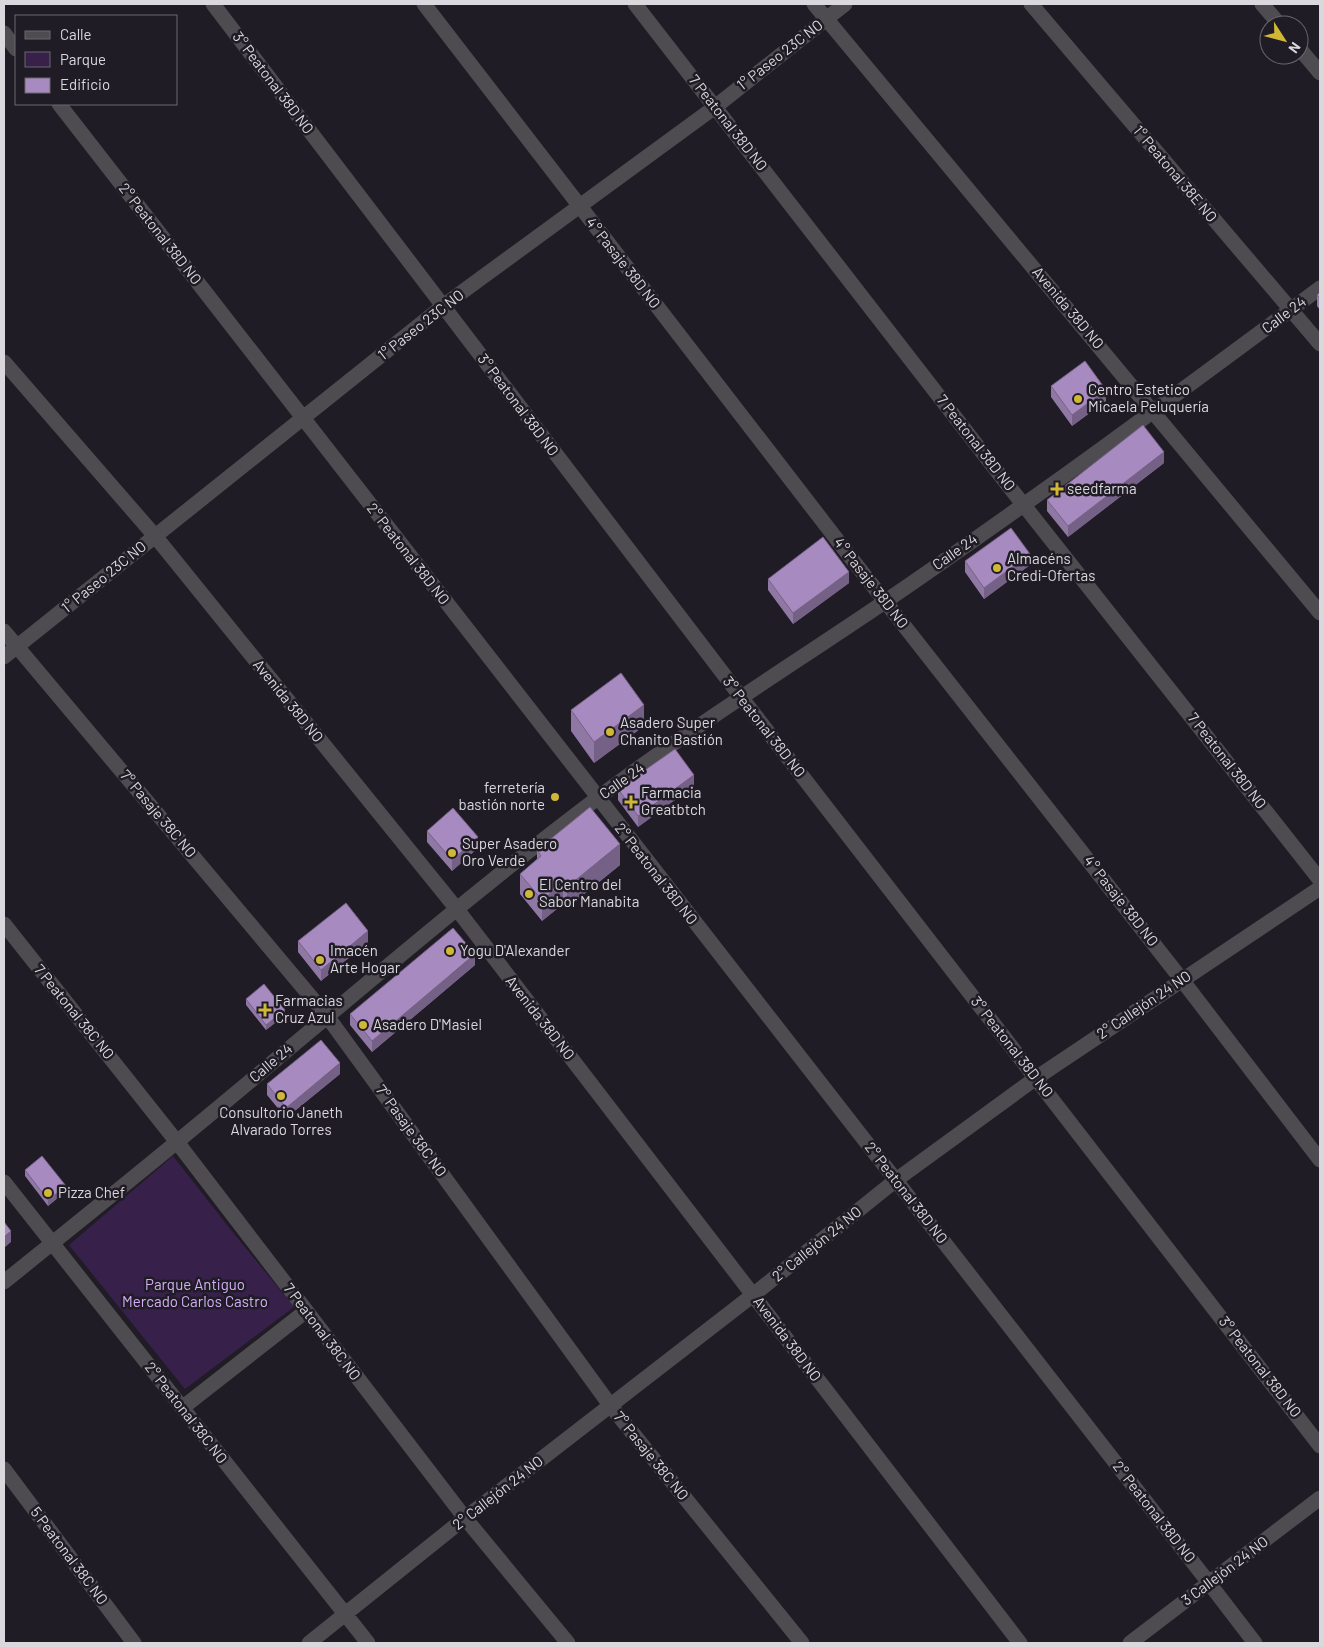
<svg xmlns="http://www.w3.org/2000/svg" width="1324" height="1647" font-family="Barlow,sans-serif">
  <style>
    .green { fill: #37204a }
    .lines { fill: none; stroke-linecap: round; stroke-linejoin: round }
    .minor { stroke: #4e4c50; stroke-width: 15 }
    .tertiary { stroke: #4e4c50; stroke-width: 15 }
    .wall { fill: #9078a5 }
    .shaded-wall { fill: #756186 }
    .building { fill: #a78bc0; stroke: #756186 }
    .poi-dot { fill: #d0b736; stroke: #201c25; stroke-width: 2 }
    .labels { text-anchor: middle; stroke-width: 5; stroke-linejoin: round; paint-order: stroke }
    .street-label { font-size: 15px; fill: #dad7dd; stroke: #201c25 }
    .poi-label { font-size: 15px; fill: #dad7dd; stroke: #201c25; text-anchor: start }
    .park-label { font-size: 15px; fill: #d5adf9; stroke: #201c25 }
  </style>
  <rect width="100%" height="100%" fill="#201c25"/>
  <path class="green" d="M 173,1156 L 231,1230 L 294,1307 L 185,1389 L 69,1245 Z"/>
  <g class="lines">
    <path class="minor" d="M 213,4 L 741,697 L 1320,1446
      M 424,4 L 855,563 L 1182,980 L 1320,1160
      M 635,4 L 1000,475 L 1320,880
      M 814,4 L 1320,613
      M 1031,4 L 1320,344
      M 1262,4 L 1280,25
      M 4,33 L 16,49
      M 1299,48 L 1320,73
      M 59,104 L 1209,1583 L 1255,1643
      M 4,362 L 155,536 L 456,908 L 1020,1643
      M 4,631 L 327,1016 L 610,1405 L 802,1643
      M 4,657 L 443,306 L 715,107 L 845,4
      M 4,924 L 177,1142 L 465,1518 L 568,1643
      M 4,1182 L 368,1643
      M 182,1408 L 306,1311
      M 4,1469 L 134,1643
      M 309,1643 L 465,1518 L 753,1295 L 896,1180 L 1036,1078 L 1320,888
      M 1130,1643 L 1320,1498"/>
    <path class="tertiary" d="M 4,1282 C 62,1235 120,1189 178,1141 C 317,1027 452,908 595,800 C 688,730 787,668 883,603 C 1031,502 1176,395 1320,288"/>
  </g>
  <path class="wall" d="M 1320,292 L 1320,310 L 1317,306 L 1317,295 Z
    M 1051,386 L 1106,401 L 1072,426 L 1051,397 Z
    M 1164,463 L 1068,537 L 1047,511 L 1047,500 Z
    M 965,561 L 1030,565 L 984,599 L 965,572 Z
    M 768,579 L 849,583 L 793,624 L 768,590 Z
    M 571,710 L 644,726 L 594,763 L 571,731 Z
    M 694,786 L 638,827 L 618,800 L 618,789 Z
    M 427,831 L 478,848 L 452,871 L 427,842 Z
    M 537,850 L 620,865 L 567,908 L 563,904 L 542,921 L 520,894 L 520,874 L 537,859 Z
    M 298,941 L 368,942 L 321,981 L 298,952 Z
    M 475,965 L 372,1052 L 350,1025 L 350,1014 Z
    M 246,999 L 285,1015 L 266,1030 L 246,1005 Z
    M 340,1074 L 286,1118 L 267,1095 L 267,1084 Z
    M 25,1170 L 66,1191 L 48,1206 L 25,1176 Z"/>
  <path class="shaded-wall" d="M 1106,390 L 1106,401 L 1072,426 L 1072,415 Z
    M 1164,452 L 1164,463 L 1068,537 L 1068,526 Z
    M 1030,554 L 1030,565 L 984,599 L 984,588 Z
    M 849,572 L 849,583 L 793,624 L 793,613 Z
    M 644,705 L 644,726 L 594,763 L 594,742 Z
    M 694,775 L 694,786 L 638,827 L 638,816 Z
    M 478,837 L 478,848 L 452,871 L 452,860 Z
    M 620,844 L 620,865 L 567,908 L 567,887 Z
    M 563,883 L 563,904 L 542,921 L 542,900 Z
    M 368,931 L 368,942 L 321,981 L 321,970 Z
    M 475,954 L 475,965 L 372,1052 L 372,1041 Z
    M 285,1010 L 285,1015 L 266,1030 L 266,1025 Z
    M 340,1063 L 340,1074 L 286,1118 L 286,1108 Z
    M 66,1186 L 66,1191 L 48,1206 L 48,1200 Z
    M 11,1231 L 11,1242 L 4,1248 L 4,1237 Z"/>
  <path class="building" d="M 1320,292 L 1320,299 L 1317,295 Z
    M 1085,361 L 1106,390 L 1072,415 L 1051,386 Z
    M 1143,425 L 1164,452 L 1068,526 L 1047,500 Z
    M 1011,528 L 1030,554 L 984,588 L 965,561 Z
    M 823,537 L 849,572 L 793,613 L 768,579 Z
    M 621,673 L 644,705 L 594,742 L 571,710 Z
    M 675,749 L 694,775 L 638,816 L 618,789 Z
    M 590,807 L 620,844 L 567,887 L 563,883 L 542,900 L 520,874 L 541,856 L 537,850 Z
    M 453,808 L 478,837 L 452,860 L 427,831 Z
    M 346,903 L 368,931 L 321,970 L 298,941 Z
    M 453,928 L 475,954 L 372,1041 L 350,1014 Z
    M 264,984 L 285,1010 L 266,1025 L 246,999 Z
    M 321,1040 L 340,1063 L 286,1108 L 267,1084 Z
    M 42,1156 L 66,1186 L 48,1200 L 25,1170 Z
    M 4,1222 L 11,1231 L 4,1237 Z"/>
  <g class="poi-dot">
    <circle cx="1078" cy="399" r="5"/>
    <path d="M1054.5 481.5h5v5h5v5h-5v5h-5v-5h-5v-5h5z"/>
    <circle cx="997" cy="568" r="5"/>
    <circle cx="610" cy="732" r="5"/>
    <circle cx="555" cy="797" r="5"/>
    <path d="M628.5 794.5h5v5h5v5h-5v5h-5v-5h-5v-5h5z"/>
    <circle cx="452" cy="853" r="5"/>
    <circle cx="529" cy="894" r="5"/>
    <circle cx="450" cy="951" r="5"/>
    <circle cx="320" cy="960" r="5"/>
    <path d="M262.5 1002.5h5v5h5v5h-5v5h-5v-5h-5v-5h5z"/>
    <circle cx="363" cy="1025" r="5"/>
    <circle cx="281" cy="1096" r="5"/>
    <circle cx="48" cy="1193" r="5"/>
  </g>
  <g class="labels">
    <g class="street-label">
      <text transform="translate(780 55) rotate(-38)" y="5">1° Paseo 23C NO</text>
      <text transform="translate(273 83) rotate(53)" y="5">3° Peatonal 38D NO</text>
      <text transform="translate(728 123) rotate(52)" y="5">7 Peatonal 38D NO</text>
      <text transform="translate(1175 174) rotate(50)" y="5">1° Peatonal 38E NO</text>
      <text transform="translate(160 234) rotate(52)" y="5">2° Peatonal 38D NO</text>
      <text transform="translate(623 263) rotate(52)" y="5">4° Pasaje 38D NO</text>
      <text transform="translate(1068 308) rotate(50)" y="5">Avenida 38D NO</text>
      <text transform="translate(1284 315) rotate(-37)" y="5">Calle 24</text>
      <text transform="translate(421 325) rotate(-38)" y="5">1° Paseo 23C NO</text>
      <text transform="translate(518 405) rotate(53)" y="5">3° Peatonal 38D NO</text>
      <text transform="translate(976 443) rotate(52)" y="5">7 Peatonal 38D NO</text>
      <text transform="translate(955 552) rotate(-35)" y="5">Calle 24</text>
      <text transform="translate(408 554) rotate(52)" y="5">2° Peatonal 38D NO</text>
      <text transform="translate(104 577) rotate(-39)" y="5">1° Paseo 23C NO</text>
      <text transform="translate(871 583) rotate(52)" y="5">4° Pasaje 38D NO</text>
      <text transform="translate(288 701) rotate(51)" y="5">Avenida 38D NO</text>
      <text transform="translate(764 727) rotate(52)" y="5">3° Peatonal 38D NO</text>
      <text transform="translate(1227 761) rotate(52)" y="5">7 Peatonal 38D NO</text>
      <text transform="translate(622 781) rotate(-35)" y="5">Calle 24</text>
      <text transform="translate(158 814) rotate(50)" y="5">7° Pasaje 38C NO</text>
      <text transform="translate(656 874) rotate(52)" y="5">2° Peatonal 38D NO</text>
      <text transform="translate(1121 901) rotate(52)" y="5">4° Pasaje 38D NO</text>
      <text transform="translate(1144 1005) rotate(-34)" y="5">2° Callejón 24 NO</text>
      <text transform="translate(74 1012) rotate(51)" y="5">7 Peatonal 38C NO</text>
      <text transform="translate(540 1018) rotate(52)" y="5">Avenida 38D NO</text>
      <text transform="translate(1012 1047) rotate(52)" y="5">3° Peatonal 38D NO</text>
      <text transform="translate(271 1063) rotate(-40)" y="5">Calle 24</text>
      <text transform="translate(411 1131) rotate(54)" y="5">7° Pasaje 38C NO</text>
      <text transform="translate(906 1193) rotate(52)" y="5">2° Peatonal 38D NO</text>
      <text transform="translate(817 1244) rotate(-39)" y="5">2° Callejón 24 NO</text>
      <text transform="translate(322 1332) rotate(53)" y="5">7 Peatonal 38C NO</text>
      <text transform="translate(787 1339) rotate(53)" y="5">Avenida 38D NO</text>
      <text transform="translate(1260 1367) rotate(52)" y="5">3° Peatonal 38D NO</text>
      <text transform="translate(186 1413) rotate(52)" y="5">2° Peatonal 38C NO</text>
      <text transform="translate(651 1456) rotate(51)" y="5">7° Pasaje 38C NO</text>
      <text transform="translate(498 1493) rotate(-38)" y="5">2° Callejón 24 NO</text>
      <text transform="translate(1154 1512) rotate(52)" y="5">2° Peatonal 38D NO</text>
      <text transform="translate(69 1556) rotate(53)" y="5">5 Peatonal 38C NO</text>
      <text transform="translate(1225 1571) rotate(-37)" y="5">3 Callejón 24 NO</text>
    </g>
    <g class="poi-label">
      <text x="1088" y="395">Centro Estetico<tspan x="1088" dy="17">Micaela Peluquería</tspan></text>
      <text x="1067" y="494">seedfarma</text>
      <text x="1007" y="564">Almacéns<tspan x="1007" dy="17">Credi-Ofertas</tspan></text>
      <text x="620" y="728">Asadero Super<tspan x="620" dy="17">Chanito Bastión</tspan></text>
      <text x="545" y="793" text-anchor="end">ferretería<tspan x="545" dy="17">bastión norte</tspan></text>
      <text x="641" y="798">Farmacia<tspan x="641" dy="17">Greatbtch</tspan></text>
      <text x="462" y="849">Super Asadero<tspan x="462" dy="17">Oro Verde</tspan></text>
      <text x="539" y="890">El Centro del<tspan x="539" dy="17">Sabor Manabita</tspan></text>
      <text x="330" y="956">Imacén<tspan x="330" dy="17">Arte Hogar</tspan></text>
      <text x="460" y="956">Yogu D'Alexander</text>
      <text x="275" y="1006">Farmacias<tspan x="275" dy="17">Cruz Azul</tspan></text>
      <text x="373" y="1030">Asadero D'Masiel</text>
      <text x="281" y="1118" text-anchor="middle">Consultorio Janeth<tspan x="281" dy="17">Alvarado Torres</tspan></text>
      <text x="58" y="1198">Pizza Chef</text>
    </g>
    <g class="park-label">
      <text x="195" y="1290">Parque Antiguo<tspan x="195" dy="17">Mercado Carlos Castro</tspan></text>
    </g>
  </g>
  <rect width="1324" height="1647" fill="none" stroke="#dad7dd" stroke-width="10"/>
  <rect x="15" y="15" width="162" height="90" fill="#201c25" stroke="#6a676f"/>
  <rect x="25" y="31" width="25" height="8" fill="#4e4c50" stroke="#6a676f"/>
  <text x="60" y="40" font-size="15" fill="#dad7dd">Calle</text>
  <rect x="25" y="52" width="25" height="15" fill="#37204a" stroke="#6a676f"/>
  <text x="60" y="65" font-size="15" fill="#dad7dd">Parque</text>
  <rect x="25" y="78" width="25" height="15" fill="#a78bc0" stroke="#6a676f"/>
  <text x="60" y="90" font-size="15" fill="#dad7dd">Edificio</text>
  <g transform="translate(1284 40) rotate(126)"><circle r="24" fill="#201c25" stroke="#6a676f"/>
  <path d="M0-4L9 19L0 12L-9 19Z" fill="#d0b736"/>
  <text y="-8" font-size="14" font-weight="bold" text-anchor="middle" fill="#dad7dd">N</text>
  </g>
</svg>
